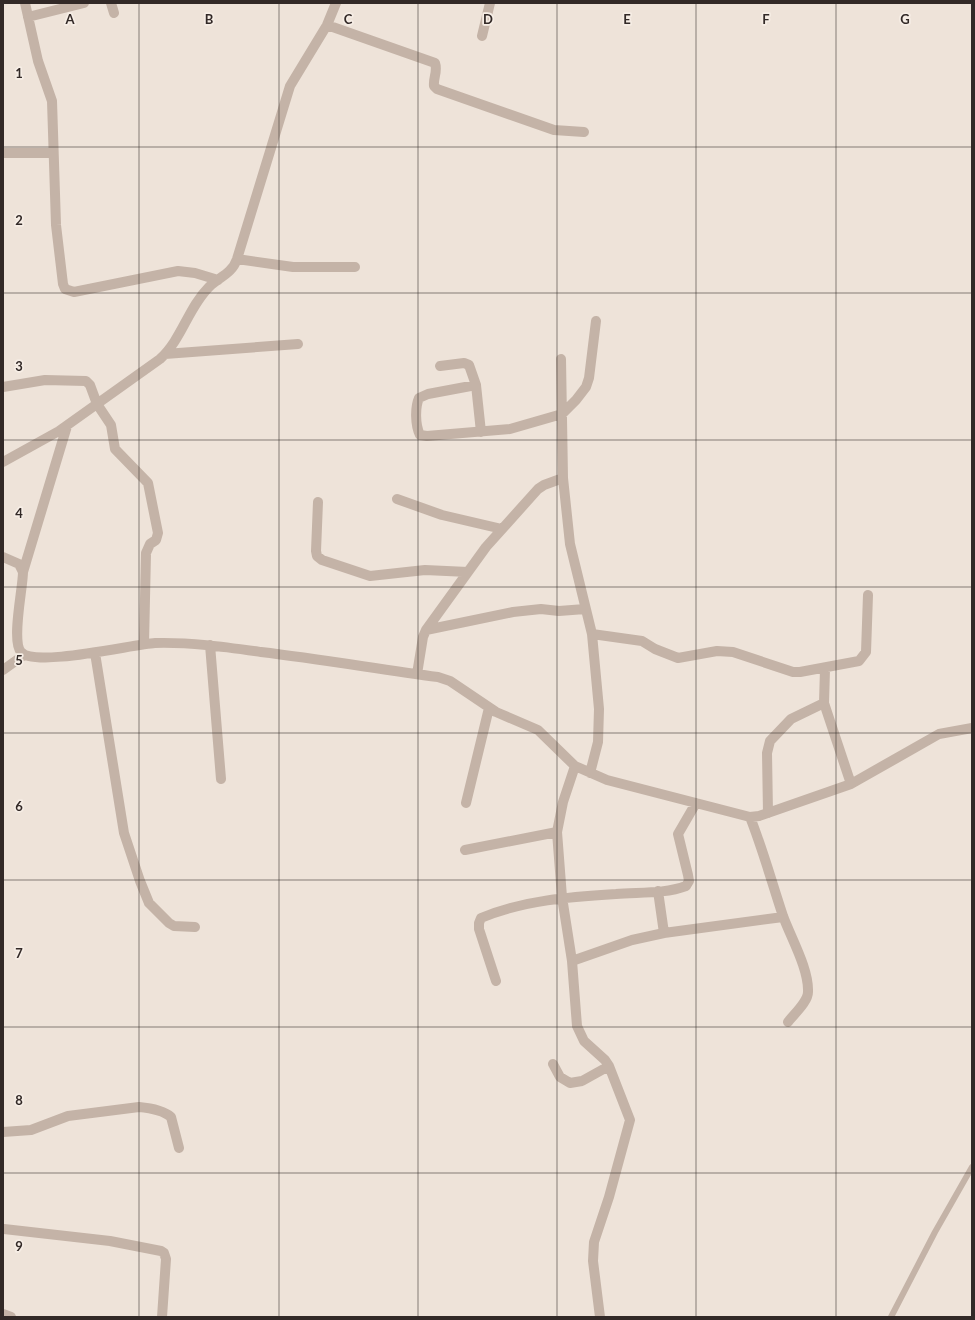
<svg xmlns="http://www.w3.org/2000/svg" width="975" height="1320" font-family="Lato,sans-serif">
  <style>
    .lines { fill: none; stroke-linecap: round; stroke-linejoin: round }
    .service { stroke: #c4b3a7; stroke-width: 6 }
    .minor { stroke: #c4b3a7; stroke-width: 10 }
    .grid { fill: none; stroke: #322927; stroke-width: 1; stroke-opacity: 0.55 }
    .grid-label { font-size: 13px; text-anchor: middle; font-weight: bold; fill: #322927; stroke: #f6ede5; stroke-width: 3.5; stroke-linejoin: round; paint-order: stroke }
  </style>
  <rect width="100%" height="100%" fill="#eee3d9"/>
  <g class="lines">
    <path class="service" d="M 891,1317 L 935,1232 L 972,1167"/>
    <path class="minor" d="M 25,3 L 38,61 L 52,101 L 56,225 L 63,284 L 65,289 L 74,292 L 178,271 L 195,273 L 218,280
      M 111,3 L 114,13
      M 28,17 L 84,3
      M 327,25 L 435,63 C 438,71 433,78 434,86 L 437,89 L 554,130 L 584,132
      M 482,36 L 490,3
      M 3,153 L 53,153
      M 237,259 L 293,267 L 355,267
      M 165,354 L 298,344
      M 561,359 L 563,478 L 570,544 L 592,634 L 599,709 L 598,742 L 590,773
      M 440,366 L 464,363 L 469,365 L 476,385 L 481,432
      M 476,385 L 428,394 L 419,398 C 415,407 415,425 420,435 L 427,436 L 510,429 L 562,414 L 576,400 L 586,387 L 589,378 L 596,321
      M 3,387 L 45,380 L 86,381 L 90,385 L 97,404 L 111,425 L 115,449 L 148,483 L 158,533 L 156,540 L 150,544 L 146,553 L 144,644
      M 3,462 L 59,431 L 160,359 C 182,339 188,308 209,287 C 219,277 232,274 237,259 L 290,86 L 327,25 L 336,3
      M 397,499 L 442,515 L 502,529
      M 318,502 L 316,551 L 317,556 L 322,560 L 370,576 L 425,570 L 468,572
      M 3,557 L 19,564 L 23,572 C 23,588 11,641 21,652 C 34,668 134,644 155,643 C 190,642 225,647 261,652 C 320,659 378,669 438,677 L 450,681 L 496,712 L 538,730 L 575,766 L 607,780 L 750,817 L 759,816 L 851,784 L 939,734 L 972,728
      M 23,572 L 67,426
      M 426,630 L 513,612 L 541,609 L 559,611 L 585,609
      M 592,634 L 642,641 L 655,649 L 678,658 L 717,651 L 733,652 L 793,672 L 800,672 L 859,661 L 866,652 L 868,595
      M 210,645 L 221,779
      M 95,653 L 124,833 L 140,881 L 149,903 L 169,923 L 174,926 L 195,927
      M 825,669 L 824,703 L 851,784
      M 3,670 L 24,655
      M 417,674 L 423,637 L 426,630 L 486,547 L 538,489 L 544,485 L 563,478
      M 575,766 L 563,802 L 557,832 L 562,897 L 572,961 L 577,1026 L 584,1041 L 605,1060 L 609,1066 L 630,1120 L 609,1197 L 594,1242 L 593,1261 L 600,1317
      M 466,803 L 489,708
      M 768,813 L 767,753 L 770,741 L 791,719 L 824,703
      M 750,817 C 763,850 772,883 783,916 C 791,938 809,969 808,992 C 808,1002 794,1014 788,1022
      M 465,850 L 557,832
      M 658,891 L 664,933
      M 572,961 L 632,940 L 664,933 L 783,917
      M 496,981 L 479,929 L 479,923 L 481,918 C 524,900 570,897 616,894 C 638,892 665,894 686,886 L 689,881 L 688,875 L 678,834 L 696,803
      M 553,1064 L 560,1077 L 570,1083 L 582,1081 L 609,1066
      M 3,1132 L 31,1130 L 68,1116 L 139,1107 C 150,1108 163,1110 171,1117 L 179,1148
      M 4,1229 L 110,1241 L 161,1251 L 164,1253 L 166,1259 L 162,1317
      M 3,1314 L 11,1317"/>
  </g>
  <path class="grid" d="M 139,3 L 139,1317M 279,3 L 279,1317M 418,3 L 418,1317M 557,3 L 557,1317M 696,3 L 696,1317M 836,3 L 836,1317M 3,147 L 972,147M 3,293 L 972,293M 3,440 L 972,440M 3,587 L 972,587M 3,733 L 972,733M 3,880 L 972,880M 3,1027 L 972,1027M 3,1173 L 972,1173"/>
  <g class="grid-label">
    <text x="70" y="24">A</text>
    <text x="209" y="24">B</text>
    <text x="348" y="24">C</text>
    <text x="488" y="24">D</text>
    <text x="627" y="24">E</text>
    <text x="766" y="24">F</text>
    <text x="905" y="24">G</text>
    <text x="19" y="78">1</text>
    <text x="19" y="225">2</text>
    <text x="19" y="371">3</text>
    <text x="19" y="518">4</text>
    <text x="19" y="665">5</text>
    <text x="19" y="811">6</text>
    <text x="19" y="958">7</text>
    <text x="19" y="1105">8</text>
    <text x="19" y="1251">9</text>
  </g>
  <rect width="975" height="1320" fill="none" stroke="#322927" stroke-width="8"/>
</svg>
